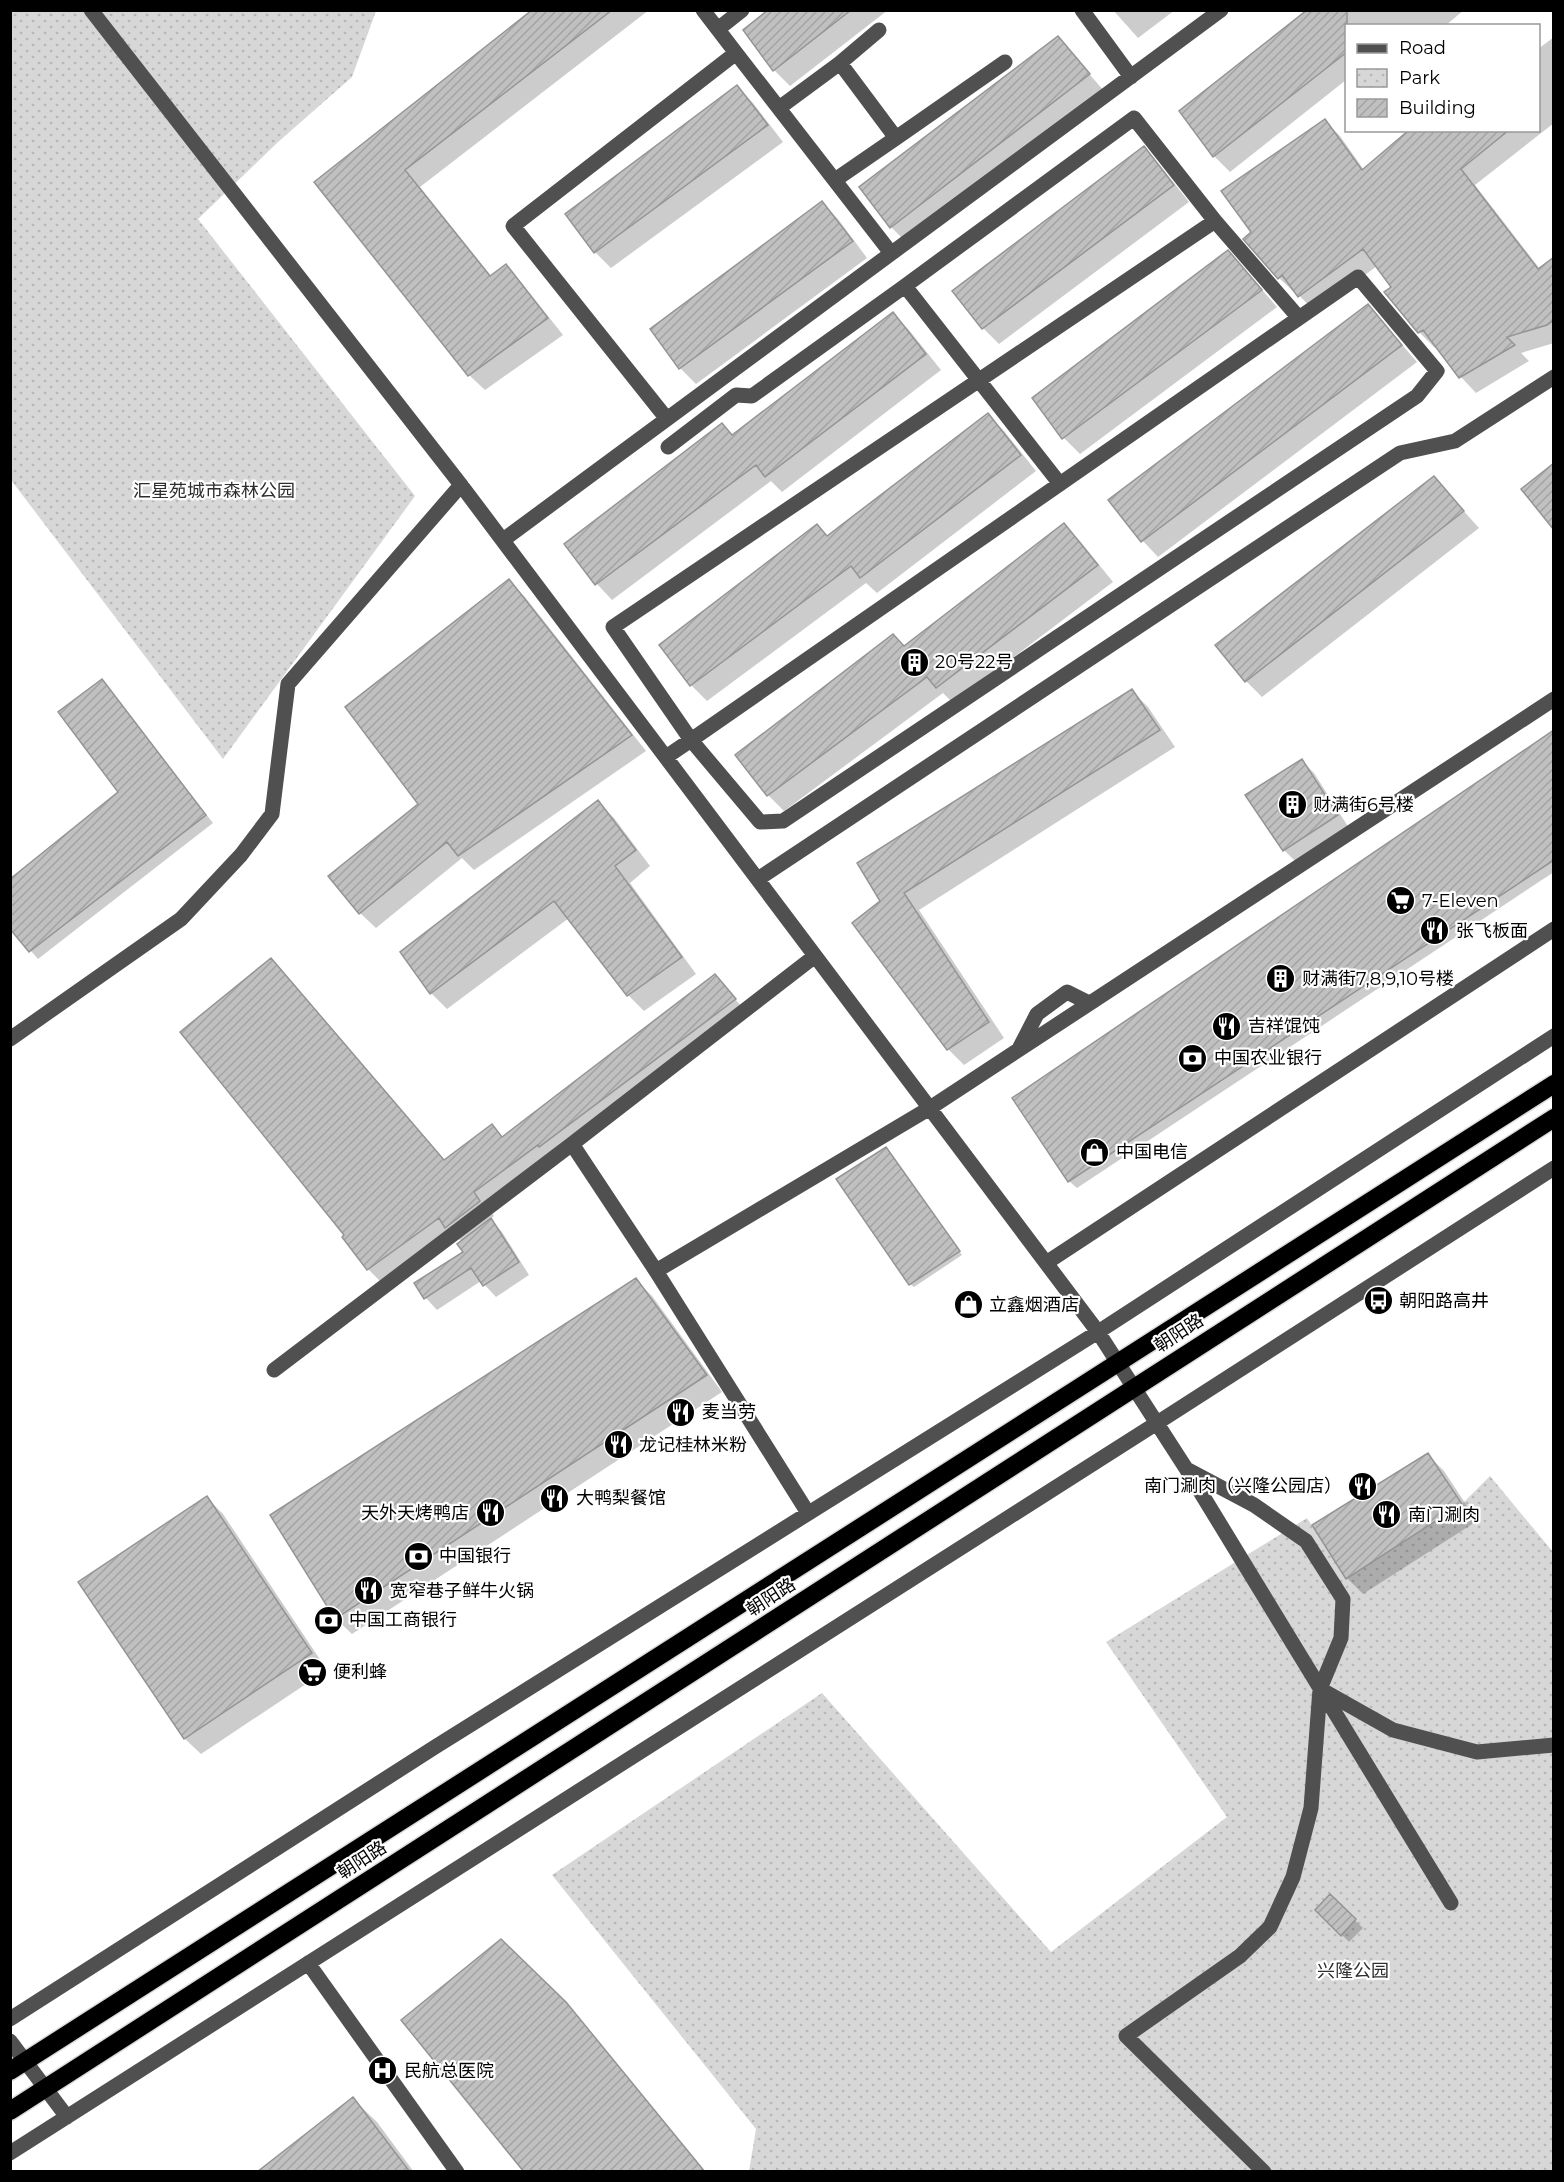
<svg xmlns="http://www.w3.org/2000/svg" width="1564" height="2182" font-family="Montserrat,'Noto Sans SC',sans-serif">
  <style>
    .park { fill: url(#park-dots) }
    .shadow { fill: #0003 }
    .building { fill: url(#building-hatch); stroke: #949494; stroke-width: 1.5 }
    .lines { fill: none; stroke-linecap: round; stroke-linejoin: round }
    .highway-casing { stroke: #dbdbdb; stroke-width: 21 }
    .minor { stroke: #505050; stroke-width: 15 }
    .highway { stroke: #000; stroke-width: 18 }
    .labels { text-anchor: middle; stroke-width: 4.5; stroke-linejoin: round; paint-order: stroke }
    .park-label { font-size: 18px; fill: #2e2e2e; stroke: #fff }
    .poi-label { font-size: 18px; fill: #000; stroke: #fff; text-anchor: start }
    .street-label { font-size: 18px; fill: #000; stroke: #fff }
  </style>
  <defs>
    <pattern id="park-dots" width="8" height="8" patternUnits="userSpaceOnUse" patternTransform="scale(1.5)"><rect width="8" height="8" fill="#d7d7d7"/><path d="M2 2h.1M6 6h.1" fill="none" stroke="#b7b7b7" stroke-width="1.8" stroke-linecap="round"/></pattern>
    <pattern id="building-hatch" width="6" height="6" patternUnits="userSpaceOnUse" patternTransform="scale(1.5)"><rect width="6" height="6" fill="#c0c0c0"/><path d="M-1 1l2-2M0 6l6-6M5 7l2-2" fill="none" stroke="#a3a3a3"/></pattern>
  </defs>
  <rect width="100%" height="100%" fill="#fff"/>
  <path class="park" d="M 11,11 L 376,11 L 352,77 L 277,143 L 198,219 L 415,496 L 223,759 L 11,480 Z
    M 1490,1476 L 1553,1552 L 1553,2171 L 749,2171 L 756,2129 L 552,1875 L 822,1693 L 1051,1952 L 1227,1817 L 1106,1642 L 1307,1518 L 1346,1578 L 1462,1504 Z"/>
  <path class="shadow" d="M 535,10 L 649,10 L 420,187 L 492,277 L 505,266 L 521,282 L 563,335 L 485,390 L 469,375 L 316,182 Z
    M 770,10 L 888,10 L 790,86 L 774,70 Z
    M 1113,10 L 1175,10 L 1138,38 Z
    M 1310,10 L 1464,10 L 1445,26 L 1346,26 L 1346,80 L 1230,172 L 1214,156 Z
    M 1554,37 L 1554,123 L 1475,185 L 1540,269 L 1554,259 L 1554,343 L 1521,353 L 1529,361 L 1476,393 L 1461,377 L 1437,346 L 1435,348 L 1419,332 L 1393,287 L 1377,266 L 1315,312 L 1296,292 L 1295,293 L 1279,278 L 1254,233 L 1325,121 L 1340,136 L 1364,170 L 1436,130 L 1538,130 L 1538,49 Z
    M 1058,38 L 1104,91 L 907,243 L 891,227 Z
    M 737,87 L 753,103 L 783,142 L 611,268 L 595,252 Z
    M 1143,148 L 1159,164 L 1189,202 L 999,344 L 983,328 Z
    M 822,203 L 838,219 L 867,258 L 696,384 L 680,368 Z
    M 1243,268 L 1277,307 L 1080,454 L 1064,438 Z
    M 1368,306 L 1417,362 L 1158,557 L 1143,541 L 1110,500 Z
    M 893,314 L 909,330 L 941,370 L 782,492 L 771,481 L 612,600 L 597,584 L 566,544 L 733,436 Z
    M 988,415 L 1004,431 L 1036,471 L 877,593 L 866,583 L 707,701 L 691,685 L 661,645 L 828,537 Z
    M 1434,478 L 1479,528 L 1262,697 L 1246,681 Z
    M 1064,525 L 1080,541 L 1113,582 L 953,703 L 943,693 L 784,811 L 768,795 L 737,755 L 905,648 Z
    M 509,581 L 525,597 L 646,751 L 474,870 L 462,858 L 376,928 L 360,913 L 420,804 Z
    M 109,689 L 213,823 L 38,959 L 10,927 L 120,793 Z
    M 1132,691 L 1148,707 L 1175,747 L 919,910 L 1004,1038 L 964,1065 L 948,1049 L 854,923 Z
    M 1554,732 L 1554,872 L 1077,1188 L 1069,1181 Z
    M 1302,761 L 1314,773 L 1349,828 L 1296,862 L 1284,850 Z
    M 598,802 L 614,818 L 650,866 L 630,883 L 696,974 L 644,1011 L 628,995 L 569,918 L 447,1009 L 431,993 L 402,953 Z
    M 285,974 L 445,1161 L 492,1126 L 503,1138 L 715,976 L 749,1015 L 488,1207 L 494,1216 L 490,1219 L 502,1232 L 529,1275 L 496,1297 L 481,1281 L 437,1310 L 426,1298 L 416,1283 L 465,1253 L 462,1242 L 452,1232 L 382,1283 L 368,1269 L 346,1235 Z
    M 889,1152 L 962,1255 L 914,1287 L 910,1284 Z
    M 636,1280 L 652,1296 L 722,1392 L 352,1634 L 336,1619 L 272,1515 Z
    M 1428,1455 L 1444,1471 L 1477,1521 L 1363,1594 L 1347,1578 Z
    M 207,1498 L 223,1514 L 327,1670 L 201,1754 L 185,1739 L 80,1582 Z
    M 1330,1896 L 1363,1928 L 1349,1942 L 1317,1910 Z
    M 501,1941 L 581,2020 L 706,2172 L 526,2172 Z
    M 353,2099 L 377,2122 L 414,2172 L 266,2172 Z"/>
  <path class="building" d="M 532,10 L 612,10 L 405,170 L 490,276 L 506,264 L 548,318 L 468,376 L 314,182 Z
    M 768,10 L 851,10 L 773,71 L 743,30 Z
    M 1307,10 L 1347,10 L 1347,52 L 1213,157 L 1179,111 Z
    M 1058,36 L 1090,74 L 890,228 L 859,187 Z
    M 737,85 L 768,125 L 594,253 L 565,214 Z
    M 1325,119 L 1362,170 L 1409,130 L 1509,130 L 1461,169 L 1538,269 L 1554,257 L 1554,320 L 1547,325 L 1507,337 L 1515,345 L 1459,378 L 1423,330 L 1418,333 L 1384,292 L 1391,287 L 1363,249 L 1298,297 L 1282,275 L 1278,279 L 1243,239 L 1251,232 L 1221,191 Z
    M 1144,146 L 1174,185 L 982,329 L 952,291 Z
    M 822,201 L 853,241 L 679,369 L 650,329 Z
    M 1228,250 L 1262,290 L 1062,439 L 1032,398 Z
    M 1368,304 L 1402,345 L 1141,542 L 1108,500 Z
    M 893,312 L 926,354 L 765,477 L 756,465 L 595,585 L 564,544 L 722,423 L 732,435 Z
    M 988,413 L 1021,455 L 860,578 L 851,566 L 690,686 L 659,645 L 817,524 L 827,536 Z
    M 1554,463 L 1554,530 L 1521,489 Z
    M 1434,476 L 1464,511 L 1245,682 L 1215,645 Z
    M 1064,523 L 1098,565 L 936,688 L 927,677 L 767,796 L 735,755 L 893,634 L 904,646 Z
    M 509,579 L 632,735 L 458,856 L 447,842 L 359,914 L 328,876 L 418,804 L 345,707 Z
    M 102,679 L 206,815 L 29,952 L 10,929 L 10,879 L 118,792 L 58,712 Z
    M 1132,689 L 1160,730 L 904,893 L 989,1022 L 947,1050 L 852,923 L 880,901 L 857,863 Z
    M 1554,730 L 1554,860 L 1068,1182 L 1012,1098 Z
    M 1302,759 L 1338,815 L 1283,851 L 1245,795 Z
    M 598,800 L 636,850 L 615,866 L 682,957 L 627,996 L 554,901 L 430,994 L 400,952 Z
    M 271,958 L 444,1160 L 492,1124 L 502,1137 L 715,974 L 736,999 L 539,1147 L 538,1145 L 474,1192 L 480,1201 L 445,1228 L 439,1218 L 367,1270 L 342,1237 L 344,1235 L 180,1032 Z
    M 886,1147 L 960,1251 L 909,1285 L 836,1179 Z
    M 491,1218 L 519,1262 L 483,1286 L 471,1268 L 424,1299 L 414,1283 L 463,1252 L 457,1244 Z
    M 636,1278 L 707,1375 L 335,1619 L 270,1515 Z
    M 1428,1453 L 1462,1504 L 1346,1579 L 1312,1525 Z
    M 207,1496 L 312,1653 L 184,1739 L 78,1582 Z
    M 1330,1894 L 1356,1919 L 1341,1936 L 1315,1910 Z
    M 501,1939 L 566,2002 L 705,2172 L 524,2172 L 401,2020 Z
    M 353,2097 L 410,2172 L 257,2172 Z"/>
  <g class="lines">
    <defs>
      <path id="highway" d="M 10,2071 L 1554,1084
        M 10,2111 L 1554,1118"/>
    </defs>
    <use href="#highway" class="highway-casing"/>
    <path class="minor" d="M 91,10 L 461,485 L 1098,1332 L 1187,1470 L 1451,1903
      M 703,10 L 736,53
      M 1082,10 L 1131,77
      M 718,29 L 742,10
      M 840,63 L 879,30
      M 779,108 L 840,63 L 896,138 L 835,180
      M 896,138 L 1005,62
      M 905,286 L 1134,118 L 1215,221
      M 667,419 L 513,226 L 736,53 L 891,253
      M 668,447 L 736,395 L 752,396 L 905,286 L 1060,484
      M 503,540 L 1221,10
      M 666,757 L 691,740 L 1299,318 L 1358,277 L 1437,371 L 1417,396 L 783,821 L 760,822 L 691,740 L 613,627 L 1215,221 L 1299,318
      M 758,879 L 1400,453 L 1455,441 L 1554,377
      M 815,956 L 572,1144 L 656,1271 L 930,1108 L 1554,699
      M 10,1039 L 181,919 L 241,855 L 272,814 L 288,684 L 461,485
      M 1020,1047 L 1037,1014 L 1067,992 L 1089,1003
      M 1046,1263 L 1554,929
      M 656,1271 L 808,1513
      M 274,1370 L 572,1144
      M 1188,1470 L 1254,1505 L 1306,1541 L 1343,1599 L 1341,1638 L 1320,1689 L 1311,1808 L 1293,1877 L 1270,1927 L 1240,1956 L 1126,2036 L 1264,2172
      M 1322,1690 L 1393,1730 L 1477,1752 L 1554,1745
      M 308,1963 L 457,2172
      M 10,2019 L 435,1747 L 1098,1332 L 1554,1036
      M 10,2041 L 67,2117
      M 10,2153 L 1157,1423 L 1554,1168"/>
    <use href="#highway" class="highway"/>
  </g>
  <defs>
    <symbol id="building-disc" viewBox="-11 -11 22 22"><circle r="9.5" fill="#000" stroke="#fff"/><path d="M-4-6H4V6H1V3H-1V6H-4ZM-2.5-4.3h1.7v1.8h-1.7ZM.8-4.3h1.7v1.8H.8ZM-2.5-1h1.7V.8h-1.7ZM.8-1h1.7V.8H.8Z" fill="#fff"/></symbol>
    <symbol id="supermarket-disc" viewBox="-11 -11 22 22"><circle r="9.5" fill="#000" stroke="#fff"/><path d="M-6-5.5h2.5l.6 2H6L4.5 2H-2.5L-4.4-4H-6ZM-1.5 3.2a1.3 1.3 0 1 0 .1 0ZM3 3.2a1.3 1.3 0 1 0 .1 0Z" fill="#fff"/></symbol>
    <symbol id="restaurant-disc" viewBox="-11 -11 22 22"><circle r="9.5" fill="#000" stroke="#fff"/><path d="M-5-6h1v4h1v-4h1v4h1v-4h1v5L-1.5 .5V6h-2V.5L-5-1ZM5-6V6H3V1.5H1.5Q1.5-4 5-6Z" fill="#fff"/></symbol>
    <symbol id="bank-disc" viewBox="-11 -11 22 22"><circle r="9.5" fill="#000" stroke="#fff"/><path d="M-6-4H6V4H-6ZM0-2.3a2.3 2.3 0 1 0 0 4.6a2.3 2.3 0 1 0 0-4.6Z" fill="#fff"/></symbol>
    <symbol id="shop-disc" viewBox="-11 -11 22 22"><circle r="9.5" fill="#000" stroke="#fff"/><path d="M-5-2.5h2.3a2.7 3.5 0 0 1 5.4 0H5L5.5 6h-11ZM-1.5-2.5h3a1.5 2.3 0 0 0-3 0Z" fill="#fff"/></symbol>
    <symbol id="bus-disc" viewBox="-11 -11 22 22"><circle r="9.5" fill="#000" stroke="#fff"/><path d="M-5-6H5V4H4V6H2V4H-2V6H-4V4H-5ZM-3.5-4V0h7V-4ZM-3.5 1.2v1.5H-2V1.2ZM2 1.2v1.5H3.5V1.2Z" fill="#fff"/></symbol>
    <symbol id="hospital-disc" viewBox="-11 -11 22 22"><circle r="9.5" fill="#000" stroke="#fff"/><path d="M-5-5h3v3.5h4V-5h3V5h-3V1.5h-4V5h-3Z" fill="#fff"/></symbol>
  </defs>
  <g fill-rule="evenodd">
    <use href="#building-disc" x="898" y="646" width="33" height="33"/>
    <use href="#building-disc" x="1276" y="788" width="33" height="33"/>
    <use href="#supermarket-disc" x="1384" y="884" width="33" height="33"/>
    <use href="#restaurant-disc" x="1418" y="914" width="33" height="33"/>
    <use href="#building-disc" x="1264" y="962" width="33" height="33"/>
    <use href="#restaurant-disc" x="1210" y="1010" width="33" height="33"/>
    <use href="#bank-disc" x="1176" y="1042" width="33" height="33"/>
    <use href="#shop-disc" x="1078" y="1136" width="33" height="33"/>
    <use href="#bus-disc" x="1362" y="1284" width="33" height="33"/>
    <use href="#shop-disc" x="952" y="1288" width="33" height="33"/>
    <use href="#restaurant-disc" x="664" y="1396" width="33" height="33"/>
    <use href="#restaurant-disc" x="602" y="1428" width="33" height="33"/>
    <use href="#restaurant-disc" x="1346" y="1470" width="33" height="33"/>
    <use href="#restaurant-disc" x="538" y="1482" width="33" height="33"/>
    <use href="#restaurant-disc" x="474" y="1496" width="33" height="33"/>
    <use href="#restaurant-disc" x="1370" y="1498" width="33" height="33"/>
    <use href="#bank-disc" x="402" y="1540" width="33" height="33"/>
    <use href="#restaurant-disc" x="352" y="1574" width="33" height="33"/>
    <use href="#bank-disc" x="312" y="1604" width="33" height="33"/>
    <use href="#supermarket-disc" x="296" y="1656" width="33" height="33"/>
    <use href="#hospital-disc" x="366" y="2054" width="33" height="33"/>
  </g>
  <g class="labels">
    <g class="park-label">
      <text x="214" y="497">汇星苑城市森林公园</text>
      <text x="1353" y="1977">兴隆公园</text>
    </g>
    <g class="poi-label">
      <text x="935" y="668">20号22号</text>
      <text x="1313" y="811">财满街6号楼</text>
      <text x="1422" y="907">7-Eleven</text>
      <text x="1456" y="937">张飞板面</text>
      <text x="1302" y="985">财满街7,8,9,10号楼</text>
      <text x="1248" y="1032">吉祥馄饨</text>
      <text x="1214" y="1064">中国农业银行</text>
      <text x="1116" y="1158">中国电信</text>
      <text x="1399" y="1307">朝阳路高井</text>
      <text x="989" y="1311">立鑫烟酒店</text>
      <text x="702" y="1418">麦当劳</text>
      <text x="639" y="1451">龙记桂林米粉</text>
      <text x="1342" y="1492" text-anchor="end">南门涮肉（兴隆公园店）</text>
      <text x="576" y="1504">大鸭梨餐馆</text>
      <text x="469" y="1519" text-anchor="end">天外天烤鸭店</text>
      <text x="1408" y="1521">南门涮肉</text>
      <text x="439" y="1562">中国银行</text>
      <text x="390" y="1597">宽窄巷子鲜牛火锅</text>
      <text x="349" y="1626">中国工商银行</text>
      <text x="333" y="1678">便利蜂</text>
      <text x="404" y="2077">民航总医院</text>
    </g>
    <g class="street-label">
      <text transform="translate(1179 1333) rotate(-33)" y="6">朝阳路</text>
      <text transform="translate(771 1597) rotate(-33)" y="6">朝阳路</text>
      <text transform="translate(362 1860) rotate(-33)" y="6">朝阳路</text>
    </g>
  </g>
  <rect width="1564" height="2182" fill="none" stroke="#000000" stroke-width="24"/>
  <rect x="1345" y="24" width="195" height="108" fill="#ffffff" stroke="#999999" stroke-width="1.5"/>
  <rect x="1357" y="44" width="30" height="9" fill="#505050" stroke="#999999" stroke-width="1.5"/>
  <text x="1399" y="54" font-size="18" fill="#000000">Road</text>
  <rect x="1357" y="69" width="30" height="18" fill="url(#park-dots)" stroke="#999999" stroke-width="1.5"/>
  <text x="1399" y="84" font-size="18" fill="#000000">Park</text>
  <rect x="1357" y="99" width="30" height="18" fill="url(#building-hatch)" stroke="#999999" stroke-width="1.5"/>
  <text x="1399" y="114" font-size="18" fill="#000000">Building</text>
</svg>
